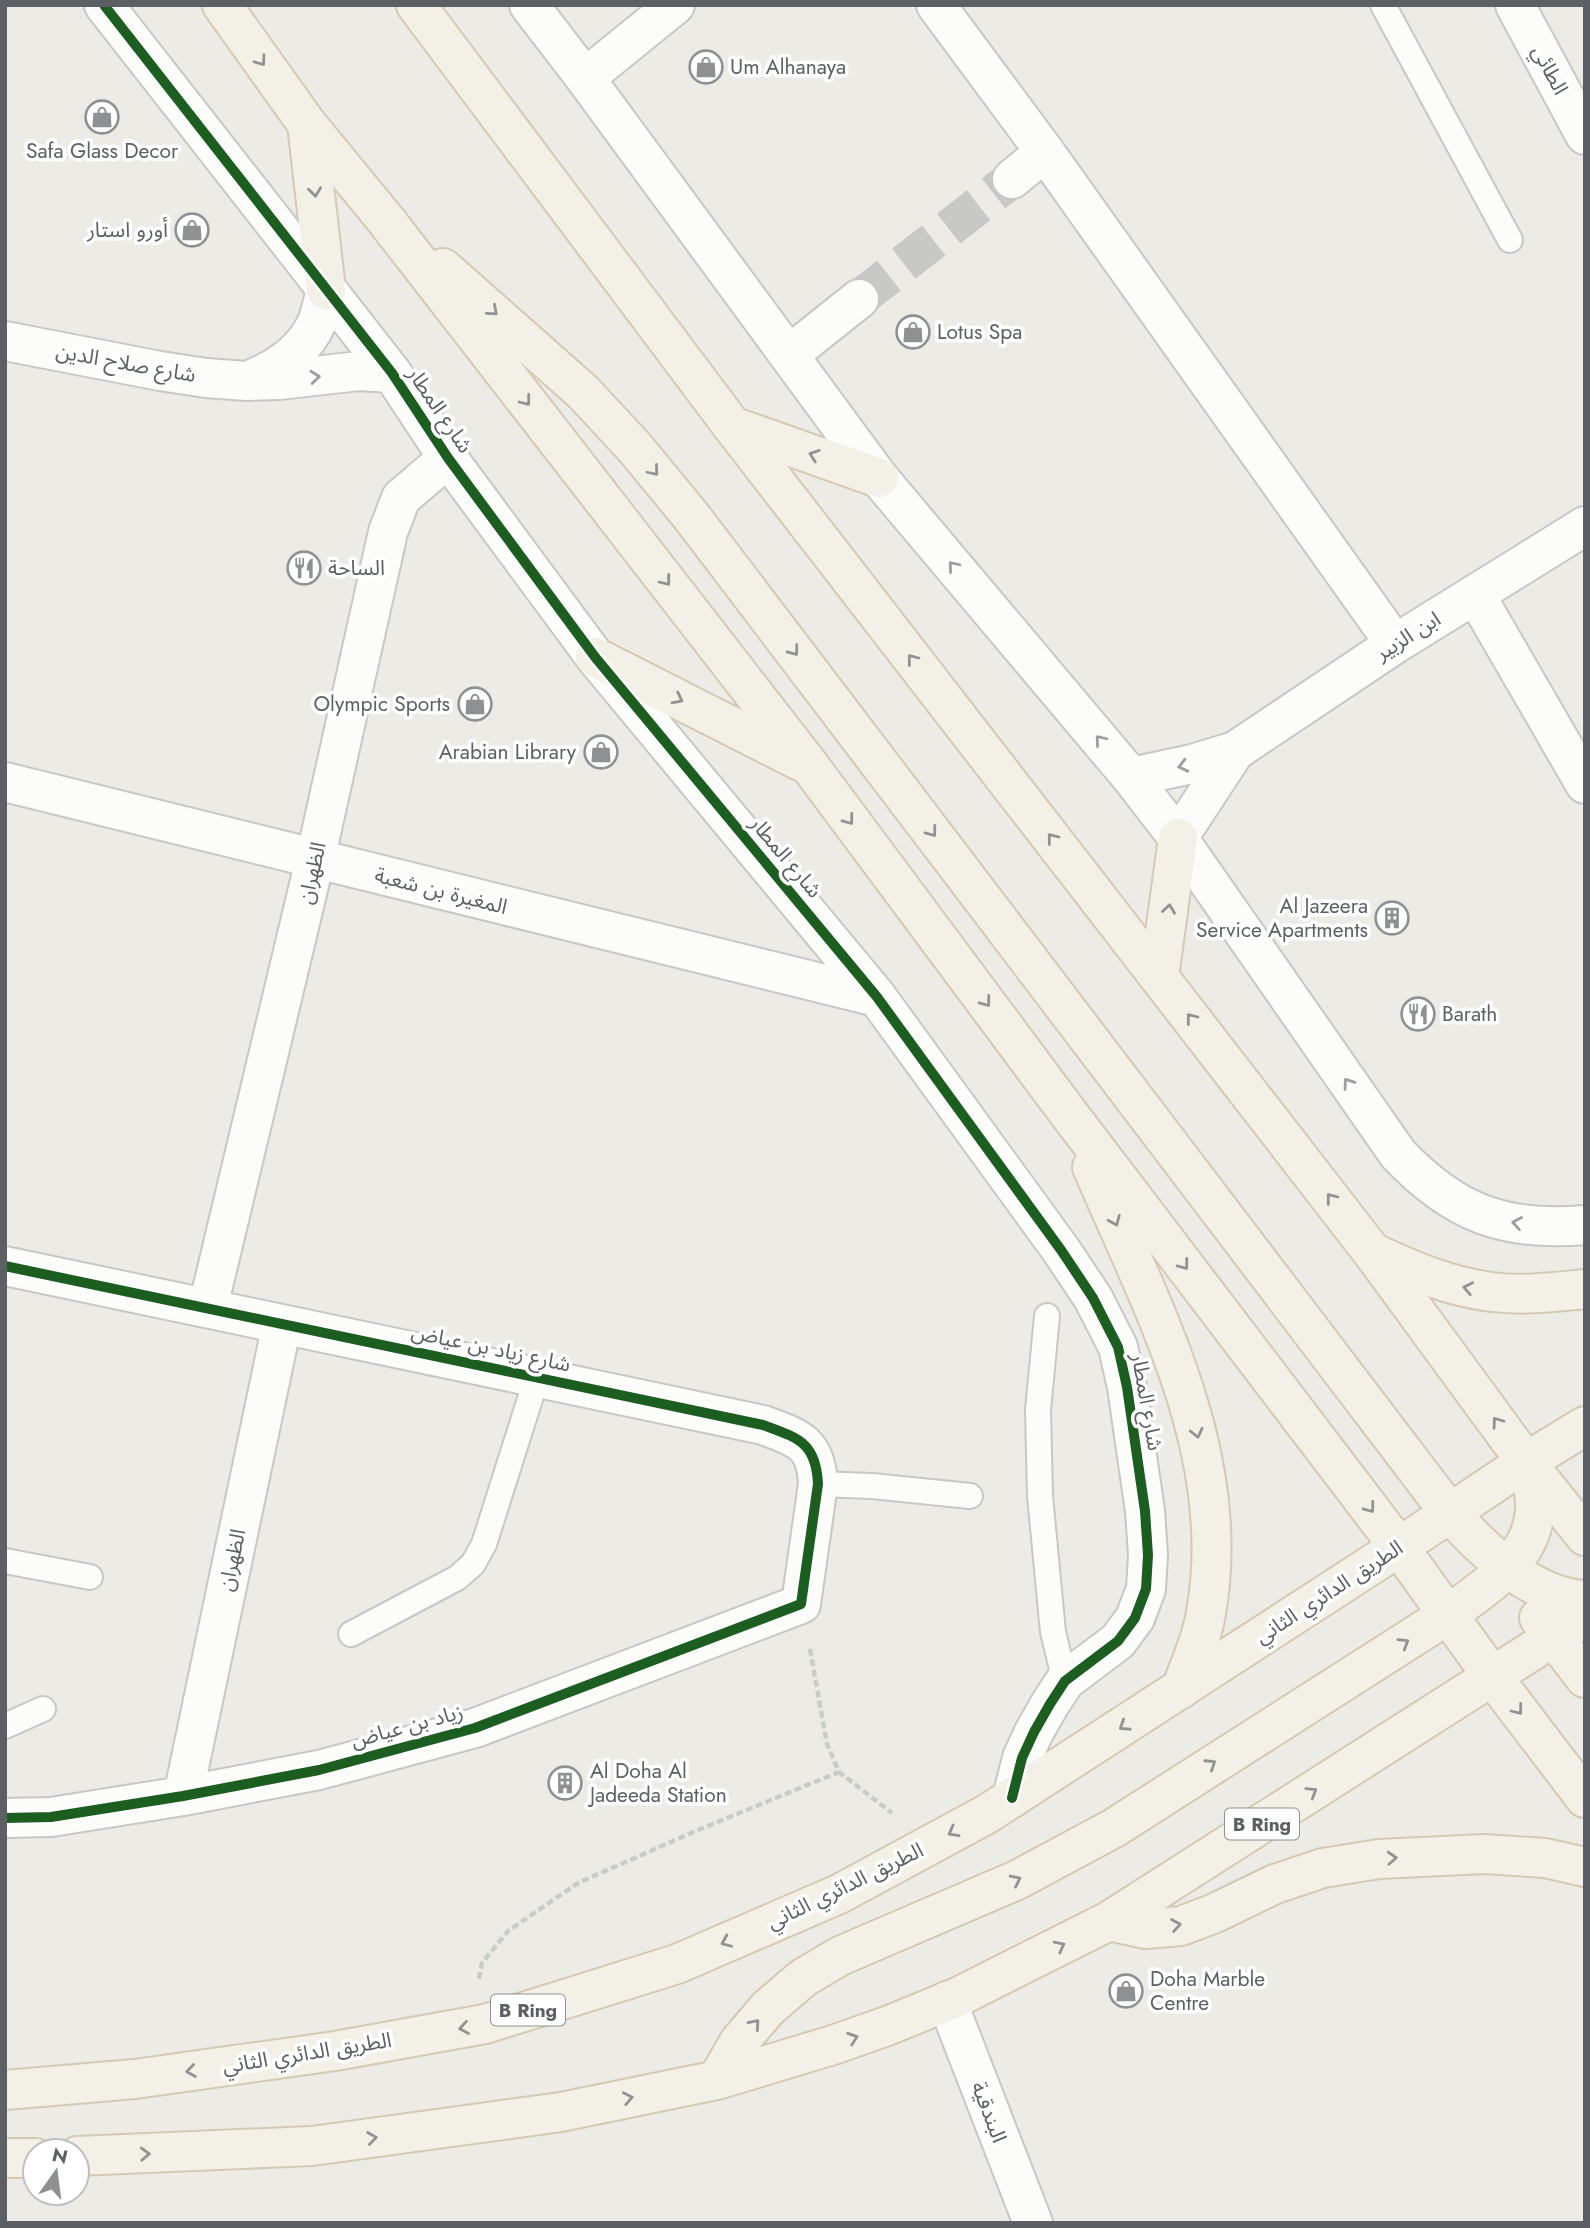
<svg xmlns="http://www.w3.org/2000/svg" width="1590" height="2228" font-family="Jost,'Noto Sans Arabic',sans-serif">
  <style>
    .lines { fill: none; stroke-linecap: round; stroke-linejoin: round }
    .minor-tunnel { stroke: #c8c8c6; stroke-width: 38; stroke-dasharray: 38 19; stroke-linecap: butt }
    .service-casing { stroke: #c7c7c7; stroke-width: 28 }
    .minor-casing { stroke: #c7c7c7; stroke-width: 42 }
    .primary-casing { stroke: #d4cab4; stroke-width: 42 }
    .path { stroke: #c8cdca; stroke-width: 4.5; stroke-dasharray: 7 3.5; stroke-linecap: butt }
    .service { stroke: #fcfcfb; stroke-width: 24 }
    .minor { stroke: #fcfcfb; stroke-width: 38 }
    .primary { stroke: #f3f0e7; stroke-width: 38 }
    .cycleway-casing { stroke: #fff; stroke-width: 15 }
    .cycleway { stroke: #1b5e20; stroke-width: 10 }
    .oneway { stroke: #919292 }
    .oneway2 { stroke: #9c9ea0 }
    .labels { text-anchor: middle; stroke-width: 7; stroke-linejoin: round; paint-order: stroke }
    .shield { fill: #fff; stroke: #8d9092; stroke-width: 2 }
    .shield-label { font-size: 19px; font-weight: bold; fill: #5c6064 }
    .poi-label { font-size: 21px; fill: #5c6064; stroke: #fff; text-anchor: start }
    .street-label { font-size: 21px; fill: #5c6064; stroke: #fff }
  </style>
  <rect width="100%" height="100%" fill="#ecebe6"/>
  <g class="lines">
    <path class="minor-tunnel" d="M 859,299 L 1012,179"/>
    <defs>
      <path id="service" d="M 1383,5 L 1510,240
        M 1047,1316 L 1038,1410 L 1040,1496 L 1053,1632 L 1065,1681
        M 818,1484 L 872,1486 L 970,1496
        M 5,1561 L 90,1577
        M 351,1634 L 457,1578 L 473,1564 L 484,1544 L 537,1377
        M 5,1726 L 43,1709"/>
      <path id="minor" d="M 104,5 L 392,373 L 448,458 L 595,657 L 877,997 L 1061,1250 L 1093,1298 L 1118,1347 L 1127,1387 L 1145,1511 L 1148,1555 L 1146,1589 L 1135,1618 L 1118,1641 L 1065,1681 L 1050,1704 L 1034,1732 L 1022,1758 L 1012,1798
        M 529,5 L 585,78 L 879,478 L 1131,777 L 1178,838 L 1398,1154 C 1454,1213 1504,1232 1585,1225
        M 936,5 L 1045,152
        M 1515,5 L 1585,135
        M 585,78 L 675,5
        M 1012,179 L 1045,152 L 1395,644
        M 5,341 L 160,371 L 206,378 L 247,381 L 279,380 L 359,371 L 392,373
        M 790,354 L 859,299
        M 252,379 C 279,368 305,350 317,322 C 321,312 323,301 326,290
        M 1475,594 L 1585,784
        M 1131,777 L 1192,764 L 1235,751 L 1395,644 L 1585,526
        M 5,782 L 877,997
        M 1178,838 L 1235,751
        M 5,1266 L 763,1425 C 798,1438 816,1442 818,1484 L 801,1604 L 475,1728 L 319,1770 L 183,1796 L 51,1817 L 5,1818
        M 208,1307 L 315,860 L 388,532 L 401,498 L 448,458
        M 183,1796 L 282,1324
        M 947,2001 L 1033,2223"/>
      <path id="primary" d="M 222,5 L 307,124 L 385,219 L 809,765 L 1069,1114 L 1399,1547 L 1492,1676 L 1585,1798
        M 416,5 L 732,426 L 1372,1252 L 1526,1462 L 1585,1536
        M 307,124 L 326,290
        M 443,268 L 583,392 L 635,448 L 691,516 L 1449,1512 C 1483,1550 1531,1597 1585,1600
        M 732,426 L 879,478
        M 595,657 L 800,761
        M 1159,977 L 1178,838
        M 1092,1167 C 1152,1308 1234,1454 1206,1613 C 1202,1639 1190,1664 1181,1689
        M 1374,1253 C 1413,1271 1450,1287 1492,1292 C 1523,1296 1554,1292 1585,1289
        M 1539,1618 L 1585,1678
        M 1109,1921 L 1145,1929 L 1181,1926 L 1215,1913 L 1275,1884 L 1323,1868 L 1379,1859 L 1484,1854 L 1545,1858 L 1585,1867
        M 717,2080 L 739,2042 L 768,2008 L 803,1978 L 840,1956 L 1017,1880 L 1114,1828 L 1449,1614 C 1505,1573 1555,1542 1527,1464
        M 5,2090 L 135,2079 L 335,2051 L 485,2024 L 677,1964 L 839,1894 L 987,1814 L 1399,1547 L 1526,1462 L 1585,1426
        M 77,2156 L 312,2146 L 561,2112 L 717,2080 L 833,2045 L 887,2026 L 958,1997 L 1109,1921 L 1585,1617
        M 5,2158 L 35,2158"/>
    </defs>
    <use href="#service" class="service-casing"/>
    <use href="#minor" class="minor-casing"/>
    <use href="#primary" class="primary-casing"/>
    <path class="path" d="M 810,1649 L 827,1744 L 839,1772 L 892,1813
      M 479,1979 L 482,1963 L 508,1931 L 578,1883 L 698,1830 L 839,1772"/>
    <use href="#service" class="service"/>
    <use href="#minor" class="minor"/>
    <use href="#primary" class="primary"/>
    <defs>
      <path id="cycleway" d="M 104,5 L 392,373 L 448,458 L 595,657 L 877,997 L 1061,1250 L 1093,1298 L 1118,1347 L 1127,1387 L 1145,1511 L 1148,1555 L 1146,1589 L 1135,1618 L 1118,1641 L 1065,1681 L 1050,1704 L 1034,1732 L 1022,1758 L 1012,1798
        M 5,1266 L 763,1425 C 798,1438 816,1442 818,1484 L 801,1604 L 475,1728 L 319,1770 L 183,1796 L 51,1817 L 5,1818"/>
    </defs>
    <use href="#cycleway" class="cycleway-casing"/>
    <use href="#cycleway" class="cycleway"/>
  </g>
  <defs><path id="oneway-chevron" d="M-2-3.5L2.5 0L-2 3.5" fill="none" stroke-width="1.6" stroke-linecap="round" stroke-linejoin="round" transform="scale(1.75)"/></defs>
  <g class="oneway">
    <use href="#oneway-chevron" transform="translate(261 61) rotate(54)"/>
    <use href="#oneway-chevron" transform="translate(315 192) rotate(83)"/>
    <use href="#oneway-chevron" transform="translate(493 311) rotate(41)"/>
    <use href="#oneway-chevron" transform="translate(526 401) rotate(52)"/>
    <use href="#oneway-chevron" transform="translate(814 455) rotate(-161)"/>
    <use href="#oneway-chevron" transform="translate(654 471) rotate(50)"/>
    <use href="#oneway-chevron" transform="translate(666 581) rotate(52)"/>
    <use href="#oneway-chevron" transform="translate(794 651) rotate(53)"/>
    <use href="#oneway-chevron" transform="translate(912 659) rotate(-128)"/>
    <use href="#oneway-chevron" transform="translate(678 699) rotate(27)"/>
    <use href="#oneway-chevron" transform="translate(849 820) rotate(53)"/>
    <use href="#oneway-chevron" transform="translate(932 832) rotate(53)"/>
    <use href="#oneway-chevron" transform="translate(1052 838) rotate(-128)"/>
    <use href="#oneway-chevron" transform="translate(1169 909) rotate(-82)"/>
    <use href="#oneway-chevron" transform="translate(986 1002) rotate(53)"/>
    <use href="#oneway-chevron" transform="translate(1191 1018) rotate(-128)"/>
    <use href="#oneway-chevron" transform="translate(1331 1198) rotate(-128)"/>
    <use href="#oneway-chevron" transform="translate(1115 1221) rotate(67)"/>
    <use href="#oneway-chevron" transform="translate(1184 1265) rotate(53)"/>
    <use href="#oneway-chevron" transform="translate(1468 1288) rotate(-169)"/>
    <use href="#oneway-chevron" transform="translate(1497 1422) rotate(-126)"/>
    <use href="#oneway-chevron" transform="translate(1197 1433) rotate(77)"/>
    <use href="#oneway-chevron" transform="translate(1370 1508) rotate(53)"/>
    <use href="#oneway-chevron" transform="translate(1404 1643) rotate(-32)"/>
    <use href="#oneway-chevron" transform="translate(1518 1710) rotate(52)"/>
    <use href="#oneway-chevron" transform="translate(1124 1726) rotate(147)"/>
    <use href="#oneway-chevron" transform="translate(1211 1764) rotate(-33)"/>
    <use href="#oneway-chevron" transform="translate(1312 1792) rotate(-32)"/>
    <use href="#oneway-chevron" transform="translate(953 1832) rotate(151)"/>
    <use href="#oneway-chevron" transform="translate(1392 1858) rotate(-3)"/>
    <use href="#oneway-chevron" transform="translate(1016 1880) rotate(-26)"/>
    <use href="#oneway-chevron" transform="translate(1176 1925) rotate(-9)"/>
    <use href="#oneway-chevron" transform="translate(726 1942) rotate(157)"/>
    <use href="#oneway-chevron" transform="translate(1060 1946) rotate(-27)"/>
    <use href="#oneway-chevron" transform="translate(755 2024) rotate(-49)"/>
    <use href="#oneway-chevron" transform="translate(464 2028) rotate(170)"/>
    <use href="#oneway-chevron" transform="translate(853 2038) rotate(-19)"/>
    <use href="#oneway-chevron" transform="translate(191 2071) rotate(172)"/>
    <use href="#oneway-chevron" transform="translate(628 2098) rotate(-11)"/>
    <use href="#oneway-chevron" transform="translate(372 2138) rotate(-8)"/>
    <use href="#oneway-chevron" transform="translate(145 2154) rotate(-2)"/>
  </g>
  <g class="oneway2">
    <use href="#oneway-chevron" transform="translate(315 377) rotate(-6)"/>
    <use href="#oneway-chevron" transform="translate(953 566) rotate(-130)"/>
    <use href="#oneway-chevron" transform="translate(1100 740) rotate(-130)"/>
    <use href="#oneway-chevron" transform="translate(1183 766) rotate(166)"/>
    <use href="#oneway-chevron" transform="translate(1348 1083) rotate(-125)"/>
    <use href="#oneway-chevron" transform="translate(1517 1223) rotate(-170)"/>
  </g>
  <defs>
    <symbol id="shop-ring" viewBox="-11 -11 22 22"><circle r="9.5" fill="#fff" stroke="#8e9192" stroke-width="1.5"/><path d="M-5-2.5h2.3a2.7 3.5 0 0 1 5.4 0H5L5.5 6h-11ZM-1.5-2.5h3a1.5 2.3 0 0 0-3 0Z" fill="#8e9192"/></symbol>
    <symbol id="restaurant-ring" viewBox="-11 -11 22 22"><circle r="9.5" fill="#fff" stroke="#8e9192" stroke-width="1.5"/><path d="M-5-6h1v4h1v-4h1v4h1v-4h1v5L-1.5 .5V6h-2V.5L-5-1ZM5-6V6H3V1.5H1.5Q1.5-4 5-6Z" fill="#8e9192"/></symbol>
    <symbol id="building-ring" viewBox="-11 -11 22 22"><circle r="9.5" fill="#fff" stroke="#8e9192" stroke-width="1.5"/><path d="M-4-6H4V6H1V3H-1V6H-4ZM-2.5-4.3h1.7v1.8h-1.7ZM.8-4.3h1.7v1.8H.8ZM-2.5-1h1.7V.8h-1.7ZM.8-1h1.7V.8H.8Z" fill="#8e9192"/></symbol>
  </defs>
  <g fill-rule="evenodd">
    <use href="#shop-ring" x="687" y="48" width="38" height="38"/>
    <use href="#shop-ring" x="83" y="98" width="38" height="38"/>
    <use href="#shop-ring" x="173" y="211" width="38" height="38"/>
    <use href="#shop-ring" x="894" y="313" width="38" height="38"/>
    <use href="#restaurant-ring" x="285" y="549" width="38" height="38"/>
    <use href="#shop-ring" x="456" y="685" width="38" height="38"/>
    <use href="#shop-ring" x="582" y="733" width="38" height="38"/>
    <use href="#building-ring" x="1373" y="899" width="38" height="38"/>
    <use href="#restaurant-ring" x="1399" y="995" width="38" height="38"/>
    <use href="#building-ring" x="546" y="1764" width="38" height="38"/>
    <use href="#shop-ring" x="1107" y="1972" width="38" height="38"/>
  </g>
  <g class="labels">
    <g class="shield">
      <rect x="1225" y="1808.5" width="74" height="31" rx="5"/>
      <rect x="491" y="1994.5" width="74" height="31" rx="5"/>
    </g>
    <g class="shield-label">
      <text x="1262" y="1831">B Ring</text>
      <text x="528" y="2017">B Ring</text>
    </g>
    <g class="poi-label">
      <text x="730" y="74">Um Alhanaya</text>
      <text x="102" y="158" text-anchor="middle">Safa Glass Decor</text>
      <text x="168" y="237" text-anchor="end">أورو استار</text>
      <text x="937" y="339">Lotus Spa</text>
      <text x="328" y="575">الساحة</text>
      <text x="450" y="711" text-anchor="end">Olympic Sports</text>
      <text x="576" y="759" text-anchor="end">Arabian Library</text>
      <text x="1368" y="913" text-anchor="end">Al Jazeera<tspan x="1368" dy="24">Service Apartments</tspan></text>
      <text x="1442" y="1021">Barath</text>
      <text x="590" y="1778">Al Doha Al<tspan x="590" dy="24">Jadeeda Station</tspan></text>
      <text x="1150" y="1986">Doha Marble<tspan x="1150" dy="24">Centre</tspan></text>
    </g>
    <g class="street-label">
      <text transform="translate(1550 70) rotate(62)" y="7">الطائي</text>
      <text transform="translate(126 363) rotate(10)" y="7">شارع صلاح الدين</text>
      <text transform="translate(440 410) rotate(56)" y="7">شارع المطار</text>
      <text transform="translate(1408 636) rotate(-32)" y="7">ابن الزبير</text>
      <text transform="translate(786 857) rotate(50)" y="7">شارع المطار</text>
      <text transform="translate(312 873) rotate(-77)" y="7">الظهران</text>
      <text transform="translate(441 891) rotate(14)" y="7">المغيرة بن شعبة</text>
      <text transform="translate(491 1348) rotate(12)" y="7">شارع زياد بن عياض</text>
      <text transform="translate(1147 1402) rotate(80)" y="7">شارع المطار</text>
      <text transform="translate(232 1560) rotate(-78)" y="7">الظهران</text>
      <text transform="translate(1329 1592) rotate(-33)" y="7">الطريق الدائري الثاني</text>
      <text transform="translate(407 1726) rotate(-15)" y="7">زياد بن عياض</text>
      <text transform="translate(845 1886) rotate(-26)" y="7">الطريق الدائري الثاني</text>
      <text transform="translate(307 2053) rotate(-9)" y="7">الطريق الدائري الثاني</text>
      <text transform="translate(989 2112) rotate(69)" y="7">البندقية</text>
    </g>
  </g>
  <rect width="1590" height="2228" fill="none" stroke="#5c6064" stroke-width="14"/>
  <g transform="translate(56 2172) rotate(14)"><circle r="33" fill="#ffffff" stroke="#bebfc1" stroke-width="2"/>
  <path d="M0-5L12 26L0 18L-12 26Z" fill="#8e9192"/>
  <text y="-10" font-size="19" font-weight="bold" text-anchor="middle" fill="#5c6064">N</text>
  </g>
</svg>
